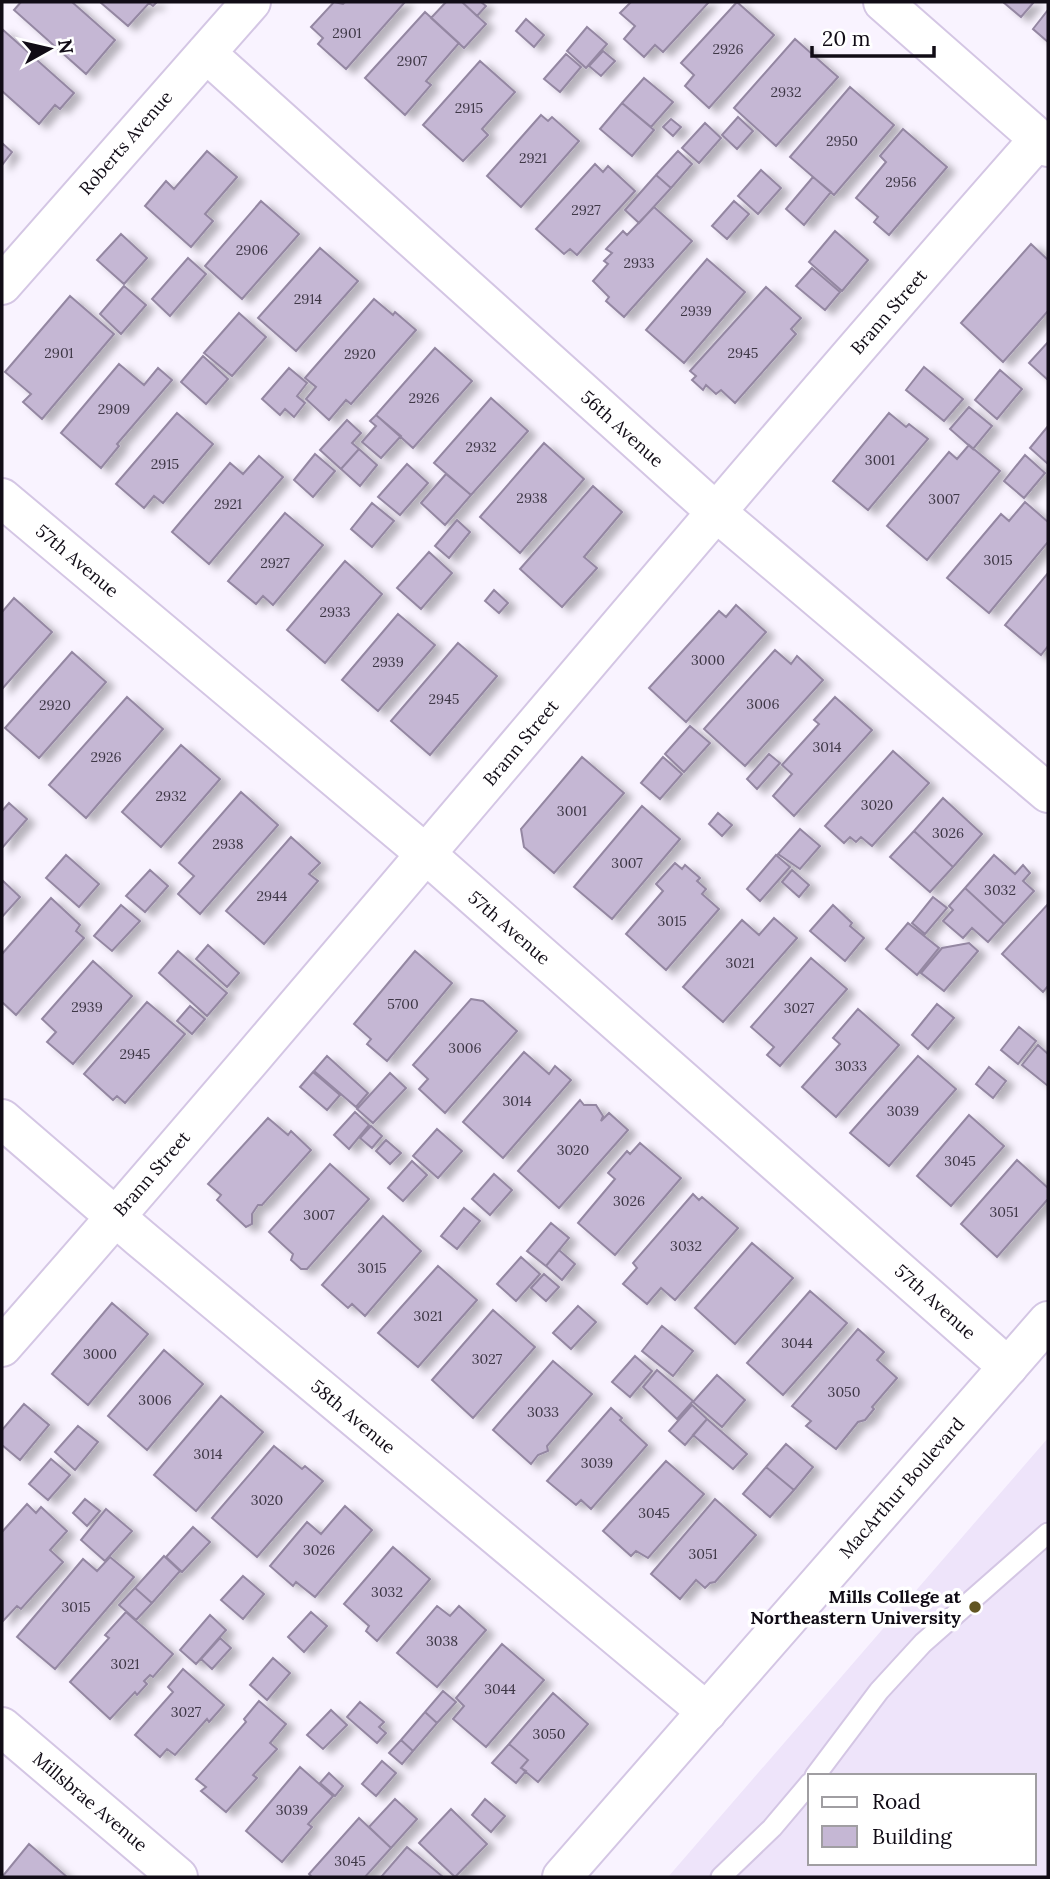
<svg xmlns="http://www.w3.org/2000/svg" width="1050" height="1879" font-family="Lora,serif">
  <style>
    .built { fill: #eee4fa; fill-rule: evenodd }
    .building { fill: #c5b7d4; stroke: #9487a2; stroke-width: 2; filter: url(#shadow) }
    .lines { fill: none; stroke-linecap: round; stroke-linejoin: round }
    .lane-casing { stroke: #d4c6e4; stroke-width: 23 }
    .street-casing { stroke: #d4c6e4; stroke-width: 42 }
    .secondary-casing { stroke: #d4c6e4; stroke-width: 42 }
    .lane { stroke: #fff; stroke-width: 19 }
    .street { stroke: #fff; stroke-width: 38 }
    .secondary { stroke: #fff; stroke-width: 38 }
    .poi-dot { fill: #615522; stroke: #fff; stroke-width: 2.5 }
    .labels { text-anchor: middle; stroke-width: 7; stroke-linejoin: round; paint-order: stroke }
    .number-label { font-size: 14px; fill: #3e3746 }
    .street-label { font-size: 18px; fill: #110c16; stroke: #fff }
    .poi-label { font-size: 18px; font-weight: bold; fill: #110c16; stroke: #fff; text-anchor: end }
  </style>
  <defs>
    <filter id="shadow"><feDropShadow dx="8" dy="4.5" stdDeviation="3.5" flood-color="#0004"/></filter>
  </defs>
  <rect width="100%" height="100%" fill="#f9f3ff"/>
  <path class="built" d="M 1048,1438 L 1048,1877 L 668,1877 ZM 810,1776 L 1034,1776 L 1034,1863 L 810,1863 Z"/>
  <path class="building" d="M 21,2 L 72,2 L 115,40 L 86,74 L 14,10 Z
    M 100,2 L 157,2 L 153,6 L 149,3 L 128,26 Z
    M 334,2 L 343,4 L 345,2 L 405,2 L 346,69 L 318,44 L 323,38 L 311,27 Z
    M 446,2 L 462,2 L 486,24 L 464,48 L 431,18 Z
    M 462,2 L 481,2 L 486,6 L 477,16 Z
    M 631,2 L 709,2 L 663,52 L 655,45 L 644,57 L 624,39 L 635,26 L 620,13 Z
    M 737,2 L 774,35 L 709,108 L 685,86 L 694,75 L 681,63 Z
    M 1003,2 L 1034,2 L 1021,17 Z
    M 1048,10 L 1048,42 L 1033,29 Z
    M 425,12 L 459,43 L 426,81 L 431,85 L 405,115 L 365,78 Z
    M 526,19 L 544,35 L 534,47 L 516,31 Z
    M 587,27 L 607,44 L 586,68 L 567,51 Z
    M 2,29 L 74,93 L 60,109 L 55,105 L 39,124 L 2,91 Z
    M 795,39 L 838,77 L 776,146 L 734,108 Z
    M 603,51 L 615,61 L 601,76 L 589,66 Z
    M 566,54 L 581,67 L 560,92 L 544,79 Z
    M 480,61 L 515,92 L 482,129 L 488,135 L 463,161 L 423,125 Z
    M 644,78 L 673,102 L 651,127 L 622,103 Z
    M 850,87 L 894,125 L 834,195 L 790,157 Z
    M 622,103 L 654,130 L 632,156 L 600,129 Z
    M 541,115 L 548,121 L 552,117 L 579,141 L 521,207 L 487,176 Z
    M 738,117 L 753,131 L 737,149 L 722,135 Z
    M 671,119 L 681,127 L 673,136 L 663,127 Z
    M 705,123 L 721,138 L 699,163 L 682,148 Z
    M 903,129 L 947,167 L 889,235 L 874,222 L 878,217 L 856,198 L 886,162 L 880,156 Z
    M 2,143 L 12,152 L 2,165 Z
    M 207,151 L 237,177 L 205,214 L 213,221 L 191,247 L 145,206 L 166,181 L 174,189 Z
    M 678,151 L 692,164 L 671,188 L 656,175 Z
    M 595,164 L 603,172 L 608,166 L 635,191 L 577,255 L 570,249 L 564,254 L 536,229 Z
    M 761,170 L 781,188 L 758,214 L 738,196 Z
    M 656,175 L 671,188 L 639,223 L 625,210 Z
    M 813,177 L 831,192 L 804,225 L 786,209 Z
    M 261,201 L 299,234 L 242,299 L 205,266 Z
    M 734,201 L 749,214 L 727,239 L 712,226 Z
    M 654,207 L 692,241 L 624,317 L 606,301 L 609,297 L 593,281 L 608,264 L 604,261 L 612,253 L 606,249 L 623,231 L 627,235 Z
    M 835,231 L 868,260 L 842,291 L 809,262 Z
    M 121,234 L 147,258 L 124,284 L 97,260 Z
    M 1031,244 L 1048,260 L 1048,311 L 1003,362 L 961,323 Z
    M 320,248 L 358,281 L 296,351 L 258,318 Z
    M 188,258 L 206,274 L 170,316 L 152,299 Z
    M 707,259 L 745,292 L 684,363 L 646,330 Z
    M 812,268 L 840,292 L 825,310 L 796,286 Z
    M 124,286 L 146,305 L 121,334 L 100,314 Z
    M 766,287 L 801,318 L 791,329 L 796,334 L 735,403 L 721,390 L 716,394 L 706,385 L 703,390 L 692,380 L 696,376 L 690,371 Z
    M 70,296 L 114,334 L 42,419 L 23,402 L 31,394 L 5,372 Z
    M 374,299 L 393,315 L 395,312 L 416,330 L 351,404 L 346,400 L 329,420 L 306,399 L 316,387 L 305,378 Z
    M 239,313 L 266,337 L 232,376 L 204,353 Z
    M 1048,342 L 1048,380 L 1029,363 Z
    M 435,348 L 472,381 L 413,448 L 376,415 Z
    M 203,356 L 228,379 L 206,404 L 181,382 Z
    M 119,364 L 144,385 L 158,368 L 172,380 L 117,444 L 119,446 L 101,468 L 61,433 Z
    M 924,367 L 963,399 L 944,421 L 906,390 Z
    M 289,368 L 307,383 L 297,396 L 305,403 L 294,417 L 285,409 L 280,415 L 262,399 Z
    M 1000,370 L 1022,389 L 997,419 L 975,400 Z
    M 491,398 L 528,431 L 471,495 L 434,463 Z
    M 969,407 L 992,426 L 973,449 L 950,429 Z
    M 177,413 L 213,444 L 163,503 L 154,496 L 144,508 L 116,484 Z
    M 889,413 L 906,427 L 909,424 L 928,439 L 868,510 L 833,481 Z
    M 376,415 L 401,436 L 381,458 L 362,442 L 376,426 L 370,421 Z
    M 347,420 L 361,433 L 352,443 L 359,449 L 341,469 L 320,450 Z
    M 1048,426 L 1048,464 L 1030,448 Z
    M 544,443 L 584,479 L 520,553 L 480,517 Z
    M 969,445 L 1000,471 L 927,560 L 887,526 L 949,452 L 957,459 Z
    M 359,449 L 377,465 L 360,486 L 341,469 Z
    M 315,454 L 335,471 L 313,497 L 294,480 Z
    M 1025,455 L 1045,473 L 1024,498 L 1004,481 Z
    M 259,456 L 283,477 L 209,564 L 172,532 L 230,463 L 243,474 Z
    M 407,464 L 428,483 L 400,515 L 378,497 Z
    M 446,474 L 471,495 L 445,525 L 421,503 Z
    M 593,486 L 622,512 L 584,557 L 597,568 L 562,607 L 520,569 Z
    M 1025,502 L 1048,522 L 1048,542 L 989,613 L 947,578 L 1001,514 L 1009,521 Z
    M 372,503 L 394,521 L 372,547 L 351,529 Z
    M 285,513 L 323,545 L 273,605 L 263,596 L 256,604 L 228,581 Z
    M 457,520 L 470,532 L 449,558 L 435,546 Z
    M 429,552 L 452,573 L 421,609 L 397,588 Z
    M 345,561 L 382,594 L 325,663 L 287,630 Z
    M 1048,573 L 1048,646 L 1041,655 L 1005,625 Z
    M 494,590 L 508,603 L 499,613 L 485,601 Z
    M 14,598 L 52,632 L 2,689 L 2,612 Z
    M 736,605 L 766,632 L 686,722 L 649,688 L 719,611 L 726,617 Z
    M 398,614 L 435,645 L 378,711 L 342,680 Z
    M 458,643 L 497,676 L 430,755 L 391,721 Z
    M 775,650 L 791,664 L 797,656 L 823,680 L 745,766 L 704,729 Z
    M 72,652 L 106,682 L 39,758 L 5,728 Z
    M 127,697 L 163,729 L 86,818 L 49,785 Z
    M 835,697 L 872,730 L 794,816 L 773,796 L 792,774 L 782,765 L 819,724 L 814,720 Z
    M 690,726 L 710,743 L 684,772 L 665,754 Z
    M 181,745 L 220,779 L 161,847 L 122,812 Z
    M 893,751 L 929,783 L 872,846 L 861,837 L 856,842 L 850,837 L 844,843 L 825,826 Z
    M 769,754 L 780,763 L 757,789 L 747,779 Z
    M 582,757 L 624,793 L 554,873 L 524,847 L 521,829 Z
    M 663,757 L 682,774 L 660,799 L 641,783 Z
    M 241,792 L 278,825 L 200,914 L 178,894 L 194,876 L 179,863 Z
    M 943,798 L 982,834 L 953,867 L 914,831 Z
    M 9,803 L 27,819 L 2,848 L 2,811 Z
    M 642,806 L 680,839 L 612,919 L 574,887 Z
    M 718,813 L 732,825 L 722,836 L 709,824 Z
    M 800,829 L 820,846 L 800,869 L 778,854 Z
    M 914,831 L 953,867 L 930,892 L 890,857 Z
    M 291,837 L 320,863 L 309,874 L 318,881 L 264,944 L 226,911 Z
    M 66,855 L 99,884 L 79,907 L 46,878 Z
    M 776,855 L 790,867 L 760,901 L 747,889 Z
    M 994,855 L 1015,874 L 1023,865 L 1030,873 L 1023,881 L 1034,891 L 1004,924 L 965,888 Z
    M 675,863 L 682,869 L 685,865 L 700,878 L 697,881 L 706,889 L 702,894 L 719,909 L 666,970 L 626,934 L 663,891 L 656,884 Z
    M 150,870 L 168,886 L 145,912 L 126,896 Z
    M 792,870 L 809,885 L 799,897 L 782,882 Z
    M 2,880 L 20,897 L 2,917 Z
    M 965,888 L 1004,924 L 988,942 L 972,928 L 963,938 L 943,921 L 953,910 L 949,906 Z
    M 933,897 L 947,908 L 925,934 L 912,923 Z
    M 51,898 L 80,925 L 76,931 L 84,938 L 16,1015 L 2,1002 L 2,954 Z
    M 1048,904 L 1048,986 L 1043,992 L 1002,954 Z
    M 121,905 L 140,921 L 112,951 L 94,936 Z
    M 833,905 L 852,923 L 850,926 L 864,938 L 845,961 L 810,931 Z
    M 774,918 L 797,938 L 723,1022 L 683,987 L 742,920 L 759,935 Z
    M 908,923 L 939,948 L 917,975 L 886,949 Z
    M 969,943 L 978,951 L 944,991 L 921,973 L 942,948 Z
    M 208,945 L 239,973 L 227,987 L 196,959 Z
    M 178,951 L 227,993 L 207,1016 L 159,973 Z
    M 415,951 L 452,983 L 387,1061 L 367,1044 L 371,1039 L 354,1024 Z
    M 811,958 L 847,989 L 780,1066 L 767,1055 L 774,1047 L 751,1027 Z
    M 93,961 L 132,996 L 73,1064 L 47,1042 L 56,1032 L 42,1019 Z
    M 471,999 L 483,1001 L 517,1031 L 445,1113 L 419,1089 L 428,1079 L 413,1065 Z
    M 147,1002 L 185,1034 L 125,1103 L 117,1096 L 113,1100 L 84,1074 Z
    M 937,1004 L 954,1018 L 928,1049 L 912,1035 Z
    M 190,1006 L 205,1019 L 192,1034 L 177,1021 Z
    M 858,1009 L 899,1045 L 836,1117 L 802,1087 L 840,1044 L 833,1038 Z
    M 1019,1027 L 1036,1041 L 1018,1064 L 1001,1050 Z
    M 1038,1045 L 1048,1054 L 1048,1086 L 1022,1065 Z
    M 524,1052 L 549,1074 L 555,1066 L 571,1080 L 503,1158 L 463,1122 Z
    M 327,1056 L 368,1093 L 356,1107 L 314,1071 Z
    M 918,1056 L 956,1089 L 889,1166 L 850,1133 Z
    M 989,1067 L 1006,1081 L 993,1098 L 976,1084 Z
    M 313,1072 L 340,1095 L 327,1110 L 300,1087 Z
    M 390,1073 L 406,1088 L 373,1123 L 357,1109 Z
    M 580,1100 L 584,1105 L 596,1105 L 603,1116 L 601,1121 L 609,1113 L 628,1130 L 559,1208 L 518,1171 Z
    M 355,1112 L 369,1125 L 349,1149 L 334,1135 Z
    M 969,1115 L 1004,1146 L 951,1206 L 917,1176 Z
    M 268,1118 L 288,1135 L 291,1131 L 311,1150 L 262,1205 L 258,1205 L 252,1214 L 252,1224 L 246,1227 L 217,1200 L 221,1195 L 208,1184 Z
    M 371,1126 L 382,1136 L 372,1148 L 360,1138 Z
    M 437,1129 L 462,1151 L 438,1178 L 413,1156 Z
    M 386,1140 L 401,1153 L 390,1164 L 376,1151 Z
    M 640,1143 L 681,1178 L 615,1255 L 578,1223 L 615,1179 L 608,1173 L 627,1151 L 630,1154 Z
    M 1017,1160 L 1048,1188 L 1048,1199 L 997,1257 L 961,1224 Z
    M 412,1161 L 427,1175 L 403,1201 L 388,1188 Z
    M 330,1164 L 369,1199 L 307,1269 L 301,1269 L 291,1260 L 293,1254 L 269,1232 Z
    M 494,1174 L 512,1190 L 490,1215 L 472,1199 Z
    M 693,1194 L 699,1200 L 702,1197 L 738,1228 L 675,1300 L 661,1288 L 647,1304 L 623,1284 L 637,1268 L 633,1263 Z
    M 464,1208 L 480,1221 L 457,1249 L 441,1236 Z
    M 383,1216 L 421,1251 L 365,1316 L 352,1304 L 348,1308 L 322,1285 Z
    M 551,1223 L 569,1238 L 546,1266 L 527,1251 Z
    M 752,1243 L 793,1278 L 735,1344 L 695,1308 Z
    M 559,1250 L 575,1264 L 562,1280 L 546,1266 Z
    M 521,1257 L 540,1274 L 516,1301 L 497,1284 Z
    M 438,1266 L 477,1300 L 418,1367 L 378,1333 Z
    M 544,1274 L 559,1287 L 546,1301 L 531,1288 Z
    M 810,1291 L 847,1323 L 783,1395 L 747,1363 Z
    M 112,1303 L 148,1334 L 88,1405 L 52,1374 Z
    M 578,1306 L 596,1322 L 571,1349 L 553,1333 Z
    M 493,1310 L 535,1347 L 473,1418 L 432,1380 Z
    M 662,1326 L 693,1351 L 673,1376 L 642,1351 Z
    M 858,1329 L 884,1352 L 877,1360 L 897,1378 L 872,1407 L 874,1409 L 865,1420 L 858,1422 L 836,1449 L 806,1426 L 811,1421 L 792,1406 Z
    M 164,1350 L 203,1384 L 147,1450 L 108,1416 Z
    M 635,1356 L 652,1371 L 630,1397 L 612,1382 Z
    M 553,1361 L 592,1394 L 547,1446 L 548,1451 L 538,1455 L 531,1464 L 493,1430 Z
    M 657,1370 L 693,1401 L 677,1419 L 643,1387 Z
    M 717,1375 L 745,1400 L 722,1427 L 693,1402 Z
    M 221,1396 L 263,1432 L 196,1511 L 154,1475 Z
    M 24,1404 L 49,1425 L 20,1460 L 2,1445 L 2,1430 Z
    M 692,1405 L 707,1419 L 685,1445 L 669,1431 Z
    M 611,1408 L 622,1418 L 620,1420 L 647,1445 L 591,1509 L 581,1500 L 576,1505 L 547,1481 Z
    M 707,1419 L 747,1454 L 733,1469 L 693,1435 Z
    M 78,1426 L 98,1442 L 75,1470 L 55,1452 Z
    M 786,1444 L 813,1467 L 794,1490 L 766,1467 Z
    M 274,1446 L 302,1469 L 305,1466 L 323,1481 L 257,1557 L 212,1518 Z
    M 51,1459 L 70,1475 L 48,1500 L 29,1484 Z
    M 666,1461 L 704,1494 L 648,1558 L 636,1551 L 631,1556 L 603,1531 Z
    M 766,1467 L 794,1490 L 770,1517 L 743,1494 Z
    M 85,1499 L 100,1511 L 87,1526 L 73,1513 Z
    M 715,1499 L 756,1535 L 715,1582 L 710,1583 L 705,1588 L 696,1580 L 680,1599 L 651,1574 Z
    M 27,1504 L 36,1513 L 41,1507 L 67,1531 L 50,1550 L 63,1562 L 21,1609 L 17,1606 L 3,1621 L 2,1532 Z
    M 345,1506 L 372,1530 L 315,1597 L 296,1582 L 293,1586 L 270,1566 L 307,1522 L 321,1534 Z
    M 106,1509 L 132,1531 L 105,1561 L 81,1540 Z
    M 193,1527 L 210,1542 L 182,1572 L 166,1557 Z
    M 393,1547 L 430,1579 L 377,1641 L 366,1631 L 369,1626 L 344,1604 Z
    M 164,1556 L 180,1571 L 152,1603 L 135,1588 Z
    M 110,1557 L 134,1577 L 55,1669 L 17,1637 L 83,1559 L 97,1571 Z
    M 243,1576 L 264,1594 L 243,1619 L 221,1600 Z
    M 135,1588 L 152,1603 L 136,1620 L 119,1605 Z
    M 437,1606 L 450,1616 L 459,1606 L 486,1630 L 437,1687 L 397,1653 Z
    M 126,1612 L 173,1654 L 153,1677 L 150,1675 L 144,1681 L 147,1684 L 137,1695 L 135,1692 L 110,1719 L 70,1682 L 109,1638 L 105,1635 Z
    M 311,1612 L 327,1626 L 304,1652 L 288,1637 Z
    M 210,1615 L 226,1630 L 196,1664 L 180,1650 Z
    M 220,1638 L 231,1648 L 212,1669 L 201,1659 Z
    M 502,1644 L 544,1680 L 486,1747 L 453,1719 L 464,1706 L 456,1698 Z
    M 273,1658 L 290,1673 L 267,1700 L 250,1685 Z
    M 183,1669 L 224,1705 L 209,1722 L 207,1719 L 175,1755 L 167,1749 L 160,1757 L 135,1735 L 173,1692 L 168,1687 Z
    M 443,1691 L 456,1702 L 437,1723 L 425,1712 Z
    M 553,1693 L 588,1724 L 538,1782 L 521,1768 L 528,1760 L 509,1744 Z
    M 259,1701 L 286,1724 L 270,1743 L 277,1749 L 253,1775 L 257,1778 L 226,1812 L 201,1791 L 206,1787 L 196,1779 L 246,1722 L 244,1719 Z
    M 360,1702 L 384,1722 L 379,1727 L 386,1733 L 377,1743 L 347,1717 Z
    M 331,1710 L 347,1725 L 323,1749 L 307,1735 Z
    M 425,1712 L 437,1723 L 413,1751 L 401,1740 Z
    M 401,1740 L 413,1751 L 402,1764 L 389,1753 Z
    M 509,1744 L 528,1760 L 521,1768 L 526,1771 L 516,1783 L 492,1763 Z
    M 382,1761 L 396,1773 L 376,1796 L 362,1784 Z
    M 300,1767 L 333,1796 L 308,1824 L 312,1827 L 282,1862 L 246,1831 Z
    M 329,1773 L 343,1786 L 335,1796 L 320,1783 Z
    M 395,1799 L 417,1819 L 391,1848 L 369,1827 Z
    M 485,1799 L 505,1816 L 491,1832 L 472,1815 Z
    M 451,1809 L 487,1844 L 455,1877 L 419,1843 Z
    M 359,1818 L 391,1848 L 365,1877 L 312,1877 L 309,1874 Z
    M 29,1844 L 67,1877 L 2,1877 Z
    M 407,1847 L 443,1877 L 381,1877 Z"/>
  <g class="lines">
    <defs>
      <path id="lane" d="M 815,1776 L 879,1691 L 923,1643 L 1048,1533
        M 721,1877 L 772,1828 L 810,1783"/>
      <path id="street" d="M 883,2 L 1048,147
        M 206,53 L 715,511 L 1048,793
        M 2,285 L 251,2
        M 2,498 L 427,855 L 1008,1367
        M 2,1119 L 140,1238 L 707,1712
        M 2,1347 C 352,948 688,537 1039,139
        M 2,1727 L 178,1877"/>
      <path id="secondary" d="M 562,1877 L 1048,1321"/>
    </defs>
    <use href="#lane" class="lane-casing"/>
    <use href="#street" class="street-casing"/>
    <use href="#secondary" class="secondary-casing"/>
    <use href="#lane" class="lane"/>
    <use href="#street" class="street"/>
    <use href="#secondary" class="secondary"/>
  </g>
  <circle class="poi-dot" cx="975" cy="1607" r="7"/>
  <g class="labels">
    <g class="number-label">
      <text x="347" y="38">2901</text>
      <text x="728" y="54">2926</text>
      <text x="412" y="66">2907</text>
      <text x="786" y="97">2932</text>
      <text x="469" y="113">2915</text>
      <text x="842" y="146">2950</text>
      <text x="533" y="163">2921</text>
      <text x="901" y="187">2956</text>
      <text x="586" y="215">2927</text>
      <text x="252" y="255">2906</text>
      <text x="639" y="268">2933</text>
      <text x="308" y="304">2914</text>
      <text x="696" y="316">2939</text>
      <text x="59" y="358">2901</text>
      <text x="743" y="358">2945</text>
      <text x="360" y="359">2920</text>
      <text x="424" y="403">2926</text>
      <text x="114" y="414">2909</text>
      <text x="481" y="452">2932</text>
      <text x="880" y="465">3001</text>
      <text x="165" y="469">2915</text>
      <text x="532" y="503">2938</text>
      <text x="944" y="504">3007</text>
      <text x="228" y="509">2921</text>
      <text x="998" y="565">3015</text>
      <text x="275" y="568">2927</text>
      <text x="335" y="617">2933</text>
      <text x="708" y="665">3000</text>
      <text x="388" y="667">2939</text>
      <text x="444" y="704">2945</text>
      <text x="763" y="709">3006</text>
      <text x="55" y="710">2920</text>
      <text x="827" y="752">3014</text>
      <text x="106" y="762">2926</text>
      <text x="171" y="801">2932</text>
      <text x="877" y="810">3020</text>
      <text x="572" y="816">3001</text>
      <text x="948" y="838">3026</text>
      <text x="228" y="849">2938</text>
      <text x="627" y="868">3007</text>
      <text x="1000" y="895">3032</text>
      <text x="272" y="901">2944</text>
      <text x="672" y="926">3015</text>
      <text x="740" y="968">3021</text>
      <text x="403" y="1009">5700</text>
      <text x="87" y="1012">2939</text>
      <text x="799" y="1013">3027</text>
      <text x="465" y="1053">3006</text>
      <text x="135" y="1059">2945</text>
      <text x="851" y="1071">3033</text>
      <text x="517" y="1106">3014</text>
      <text x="903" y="1116">3039</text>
      <text x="573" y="1155">3020</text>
      <text x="960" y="1166">3045</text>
      <text x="629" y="1206">3026</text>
      <text x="1004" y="1217">3051</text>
      <text x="319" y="1220">3007</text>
      <text x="686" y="1251">3032</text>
      <text x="372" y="1273">3015</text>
      <text x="428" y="1321">3021</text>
      <text x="797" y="1348">3044</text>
      <text x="100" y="1359">3000</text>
      <text x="487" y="1364">3027</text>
      <text x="844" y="1397">3050</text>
      <text x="155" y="1405">3006</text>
      <text x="543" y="1417">3033</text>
      <text x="208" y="1459">3014</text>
      <text x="597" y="1468">3039</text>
      <text x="267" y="1505">3020</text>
      <text x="654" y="1518">3045</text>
      <text x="319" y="1555">3026</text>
      <text x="703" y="1559">3051</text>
      <text x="387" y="1597">3032</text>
      <text x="76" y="1612">3015</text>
      <text x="442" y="1646">3038</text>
      <text x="125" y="1669">3021</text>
      <text x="500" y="1694">3044</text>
      <text x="186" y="1717">3027</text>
      <text x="549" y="1739">3050</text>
      <text x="292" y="1815">3039</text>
      <text x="350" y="1866">3045</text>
    </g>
    <g class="street-label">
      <text transform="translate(126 143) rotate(-49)" y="6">Roberts Avenue</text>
      <text transform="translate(889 312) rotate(-49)" y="6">Brann Street</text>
      <text transform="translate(622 429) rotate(42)" y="6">56th Avenue</text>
      <text transform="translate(77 561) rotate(40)" y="6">57th Avenue</text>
      <text transform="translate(521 743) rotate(-50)" y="6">Brann Street</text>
      <text transform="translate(509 928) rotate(41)" y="6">57th Avenue</text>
      <text transform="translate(152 1174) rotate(-49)" y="6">Brann Street</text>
      <text transform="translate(935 1302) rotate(42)" y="6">57th Avenue</text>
      <text transform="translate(353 1417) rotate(40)" y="6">58th Avenue</text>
      <text transform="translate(902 1488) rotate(-49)" y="6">MacArthur Boulevard</text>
      <text transform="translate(90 1802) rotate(40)" y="6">Millsbrae Avenue</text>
    </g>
    <g class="poi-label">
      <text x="961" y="1603">Mills College at<tspan x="961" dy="21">Northeastern University</tspan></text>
    </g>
  </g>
  <rect width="1050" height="1879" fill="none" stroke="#110c16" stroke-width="7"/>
  <rect x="808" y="1774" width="228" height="91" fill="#ffffff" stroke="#a09ea2" stroke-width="2"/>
  <rect x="822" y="1797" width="35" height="10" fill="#ffffff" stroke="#a09ea2" stroke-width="2"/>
  <text x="872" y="1809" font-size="21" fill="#110c16">Road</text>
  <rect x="822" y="1826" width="35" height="21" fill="#c5b7d4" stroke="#a09ea2" stroke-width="2"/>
  <text x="872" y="1844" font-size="21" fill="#110c16">Building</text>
  <g transform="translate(49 49) rotate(82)" stroke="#ffffff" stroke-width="5" paint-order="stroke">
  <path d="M0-5L12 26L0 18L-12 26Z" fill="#110c16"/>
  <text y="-10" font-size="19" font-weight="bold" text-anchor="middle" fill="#110c16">N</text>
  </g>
  <path d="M812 46v10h122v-10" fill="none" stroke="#110c16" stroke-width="3.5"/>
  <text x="822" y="46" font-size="21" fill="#110c16" stroke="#ffffff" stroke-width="5" paint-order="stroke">20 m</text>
</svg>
